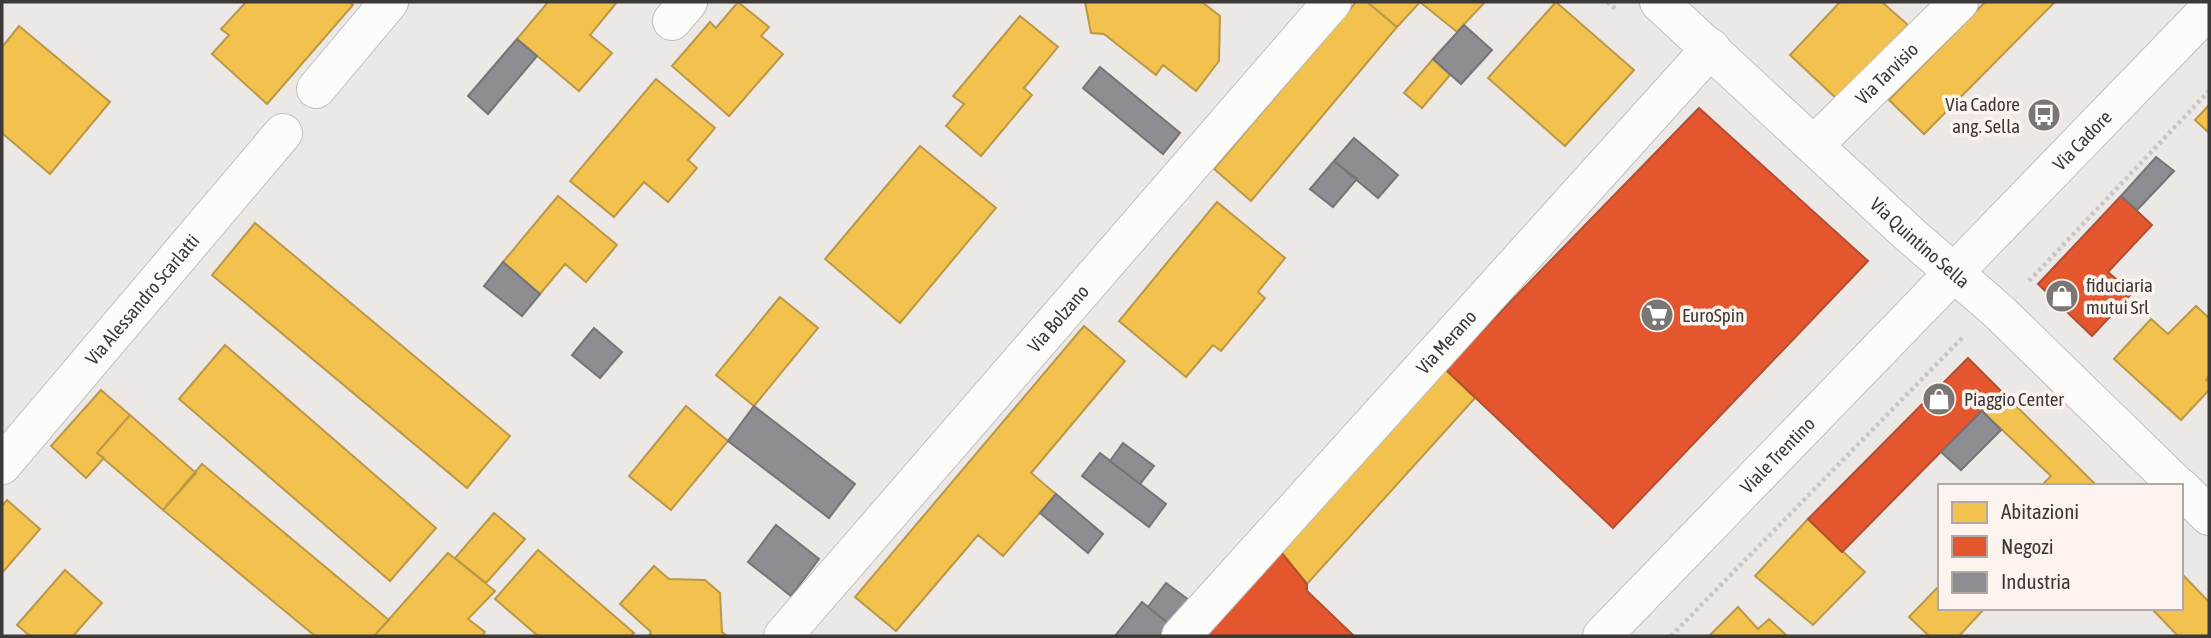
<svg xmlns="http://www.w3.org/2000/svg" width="2211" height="638" font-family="'Asap Condensed',sans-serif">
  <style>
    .homes { fill: #f2c14e; stroke: #bb9847; stroke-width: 2 }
    .shops { fill: #e4572e; stroke: #b24e31; stroke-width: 2 }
    .industry { fill: #8d8d92; stroke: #757477; stroke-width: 2 }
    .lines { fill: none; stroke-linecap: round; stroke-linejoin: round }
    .minor-casing { stroke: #c3bfbd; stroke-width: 40 }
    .path { stroke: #c8c7c6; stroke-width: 4.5; stroke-dasharray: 3.5 3.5; stroke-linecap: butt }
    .minor { stroke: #fcfcfb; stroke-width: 38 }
    .labels { text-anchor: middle; stroke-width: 7; stroke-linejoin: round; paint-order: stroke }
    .street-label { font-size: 19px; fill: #3c3937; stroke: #fef4ef }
    .poi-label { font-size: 19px; fill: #3c3937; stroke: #fef4ef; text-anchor: start }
  </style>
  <rect width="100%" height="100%" fill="#ece8e6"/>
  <path class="homes" d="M 246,2 L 349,2 L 353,5 L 267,104 L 212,54 L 229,35 L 221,29 Z
    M 548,2 L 617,2 L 590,35 L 612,53 L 579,91 L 517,39 Z
    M 738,2 L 769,27 L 761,36 L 783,54 L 729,116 L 672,66 L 710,22 L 716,28 Z
    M 1085,2 L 1202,2 L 1220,16 L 1219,61 L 1196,91 L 1163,65 L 1156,75 L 1104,34 L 1091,33 Z
    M 1356,2 L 1367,2 L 1397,27 L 1251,201 L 1214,169 Z
    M 1367,2 L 1485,2 L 1457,32 L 1420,2 L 1397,27 Z
    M 1556,2 L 1634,70 L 1565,146 L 1488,78 Z
    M 1840,2 L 1882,2 L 1908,25 L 1838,100 L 1790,55 Z
    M 1985,2 L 2055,2 L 1924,134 L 1889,100 Z
    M 1020,16 L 1058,47 L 1024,88 L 1032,95 L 981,156 L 946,126 L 964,104 L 953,96 Z
    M 19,26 L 110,102 L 50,174 L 2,133 L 2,47 Z
    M 1433,59 L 1450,75 L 1422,108 L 1404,93 Z
    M 656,79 L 715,128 L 688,160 L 697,168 L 668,202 L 644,182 L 614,217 L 570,181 Z
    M 2209,105 L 2209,133 L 2195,120 Z
    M 920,146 L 996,208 L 900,323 L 825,259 Z
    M 558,196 L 617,245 L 586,282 L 565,264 L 540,294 L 503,262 Z
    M 1217,202 L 1285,258 L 1258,292 L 1265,298 L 1221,351 L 1213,345 L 1186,377 L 1119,321 Z
    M 255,223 L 510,436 L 467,488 L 212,275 Z
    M 780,297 L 818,328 L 754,406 L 716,375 Z
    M 2196,306 L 2209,318 L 2209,376 L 2206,380 L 2209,382 L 2209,390 L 2181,420 L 2114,359 L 2151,319 L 2168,334 Z
    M 1084,326 L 1125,361 L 1031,473 L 1056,494 L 1003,556 L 978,535 L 896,631 L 855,597 Z
    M 225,345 L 436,528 L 390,581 L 179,399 Z
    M 1445,369 L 1475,398 L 1307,584 L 1276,546 Z
    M 101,390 L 130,415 L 97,453 L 104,458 L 86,478 L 51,446 Z
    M 2001,391 L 2097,486 L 2042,485 L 2051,476 L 1982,411 Z
    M 686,406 L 728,441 L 671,510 L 629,476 Z
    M 130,415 L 196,473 L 163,510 L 97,453 Z
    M 202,464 L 389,620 L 374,636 L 315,636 L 163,510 Z
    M 7,500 L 40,529 L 2,573 L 2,506 Z
    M 494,513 L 525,539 L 486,583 L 455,558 Z
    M 1808,519 L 1865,572 L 1813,625 L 1755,576 Z
    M 538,550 L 634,633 L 630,636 L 538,636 L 495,599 Z
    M 448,553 L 495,591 L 468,619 L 485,632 L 482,636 L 374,636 Z
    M 654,566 L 669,579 L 705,580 L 720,593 L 722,632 L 727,636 L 649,636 L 651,632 L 620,604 Z
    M 65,570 L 102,603 L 73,636 L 30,636 L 17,625 Z
    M 2181,573 L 2209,602 L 2209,636 L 2178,636 L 2151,608 L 2181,608 Z
    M 1940,585 L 1940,608 L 1985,608 L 1959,636 L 1929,636 L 1909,617 Z
    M 1738,607 L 1758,629 L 1769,619 L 1787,636 L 1709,636 Z"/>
  <path class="shops" d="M 1699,108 L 1868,261 L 1613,528 L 1445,369 Z
    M 2121,196 L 2152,225 L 2108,272 L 2132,293 L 2092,336 L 2038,284 Z
    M 1968,358 L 2001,391 L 1842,552 L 1808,519 Z
    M 1276,546 L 1307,584 L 1307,591 L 1354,636 L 1199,636 Z"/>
  <path class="industry" d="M 1464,25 L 1492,50 L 1461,84 L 1433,59 Z
    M 517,39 L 537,56 L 488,114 L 468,96 Z
    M 1100,67 L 1180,133 L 1163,154 L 1083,88 Z
    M 1354,138 L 1398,175 L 1378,198 L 1334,161 Z
    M 2156,157 L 2174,171 L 2137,210 L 2121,196 Z
    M 1334,161 L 1357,179 L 1333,207 L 1310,189 Z
    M 503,262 L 540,294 L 522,316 L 484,286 Z
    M 594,328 L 622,352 L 600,378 L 572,355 Z
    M 754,406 L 855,484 L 829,518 L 728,441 Z
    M 1982,411 L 2001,430 L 1961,470 L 1941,452 Z
    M 1123,443 L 1154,466 L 1140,484 L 1110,461 Z
    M 1100,453 L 1166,504 L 1149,527 L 1082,476 Z
    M 1056,494 L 1103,534 L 1088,553 L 1040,513 Z
    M 776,525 L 819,559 L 791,596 L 748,562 Z
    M 1166,583 L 1193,603 L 1174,628 L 1148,607 Z
    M 1142,602 L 1174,628 L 1167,636 L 1115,636 Z"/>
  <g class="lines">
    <defs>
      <g id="minor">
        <path id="s1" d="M 1659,2 L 1908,233 L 1998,311 L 2178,486"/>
        <path d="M 672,21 L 688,2"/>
        <path d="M 316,89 L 389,2"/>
        <path id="s2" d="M 1814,145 L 1959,2"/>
        <path id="s3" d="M 2,465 L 283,133"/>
        <path d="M 2181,488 L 2209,516"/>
        <path id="s4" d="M 783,636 L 1332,2"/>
        <path id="s5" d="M 1181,636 L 1711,48"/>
        <path id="s6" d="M 1602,636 L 2209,9"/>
      </g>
    </defs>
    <use href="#minor" class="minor-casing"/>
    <path class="path" d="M 1607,2 L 1617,10
      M 2029,281 L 2209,91
      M 1671,636 L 1964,336"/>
    <use href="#minor" class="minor"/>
  </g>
  <defs>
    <symbol id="bus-disc" viewBox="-11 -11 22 22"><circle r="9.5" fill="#7a7674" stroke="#fef4ef"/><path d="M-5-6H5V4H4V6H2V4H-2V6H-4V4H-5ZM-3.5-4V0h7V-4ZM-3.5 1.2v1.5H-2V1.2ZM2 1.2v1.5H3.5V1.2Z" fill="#fff"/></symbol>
    <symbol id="shop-disc" viewBox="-11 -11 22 22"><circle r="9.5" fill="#7a7674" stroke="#fef4ef"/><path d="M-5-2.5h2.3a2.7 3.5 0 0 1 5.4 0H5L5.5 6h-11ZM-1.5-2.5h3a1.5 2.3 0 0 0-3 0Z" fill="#fff"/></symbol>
    <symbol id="supermarket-disc" viewBox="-11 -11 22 22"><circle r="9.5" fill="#7a7674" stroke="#fef4ef"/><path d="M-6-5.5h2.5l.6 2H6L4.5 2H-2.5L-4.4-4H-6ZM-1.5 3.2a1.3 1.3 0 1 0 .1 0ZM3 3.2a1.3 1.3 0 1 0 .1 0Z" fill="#fff"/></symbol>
  </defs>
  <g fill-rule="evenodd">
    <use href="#bus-disc" x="2025" y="96" width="38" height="38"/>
    <use href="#shop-disc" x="2043" y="277" width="38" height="38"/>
    <use href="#supermarket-disc" x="1638" y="296" width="38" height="38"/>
    <use href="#shop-disc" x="1920" y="380" width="38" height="38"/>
  </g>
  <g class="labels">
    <g class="street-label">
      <text dy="7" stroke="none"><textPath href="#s2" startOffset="102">Via Tarvisio</textPath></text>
      <text dy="7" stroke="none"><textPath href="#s6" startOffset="690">Via Cadore</textPath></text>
      <text dy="7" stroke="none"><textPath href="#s1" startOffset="355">Via Quintino Sella</textPath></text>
      <text dy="7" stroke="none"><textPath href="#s3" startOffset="217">Via Alessandro Scarlatti</textPath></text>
      <text dy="7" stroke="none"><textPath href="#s4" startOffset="420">Via Bolzano</textPath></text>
      <text dy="7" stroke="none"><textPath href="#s5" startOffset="396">Via Merano</textPath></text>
      <text dy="7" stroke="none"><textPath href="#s6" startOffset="252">Viale Trentino</textPath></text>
    </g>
    <g class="poi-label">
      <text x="2020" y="111" text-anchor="end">Via Cadore<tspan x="2020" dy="22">ang. Sella</tspan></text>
      <text x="2086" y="292">fiduciaria<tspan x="2086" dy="22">mutui Srl</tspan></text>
      <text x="1682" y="322">EuroSpin</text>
      <text x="1964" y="406">Piaggio Center</text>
    </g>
  </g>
  <rect width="2211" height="638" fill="none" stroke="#3c3937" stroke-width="7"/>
  <rect x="1938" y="484" width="245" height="126" fill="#fef4ef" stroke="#b0a9a5" stroke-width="2"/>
  <rect x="1952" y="502" width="35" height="21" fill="#f2c14e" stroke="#b0a9a5" stroke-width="2"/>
  <text x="2001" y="519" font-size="21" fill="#3c3937">Abitazioni</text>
  <rect x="1952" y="536" width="35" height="21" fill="#e4572e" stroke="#b0a9a5" stroke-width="2"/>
  <text x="2001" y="554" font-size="21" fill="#3c3937">Negozi</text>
  <rect x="1952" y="572" width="35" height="21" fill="#8d8d92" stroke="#b0a9a5" stroke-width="2"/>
  <text x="2001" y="589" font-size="21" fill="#3c3937">Industria</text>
</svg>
